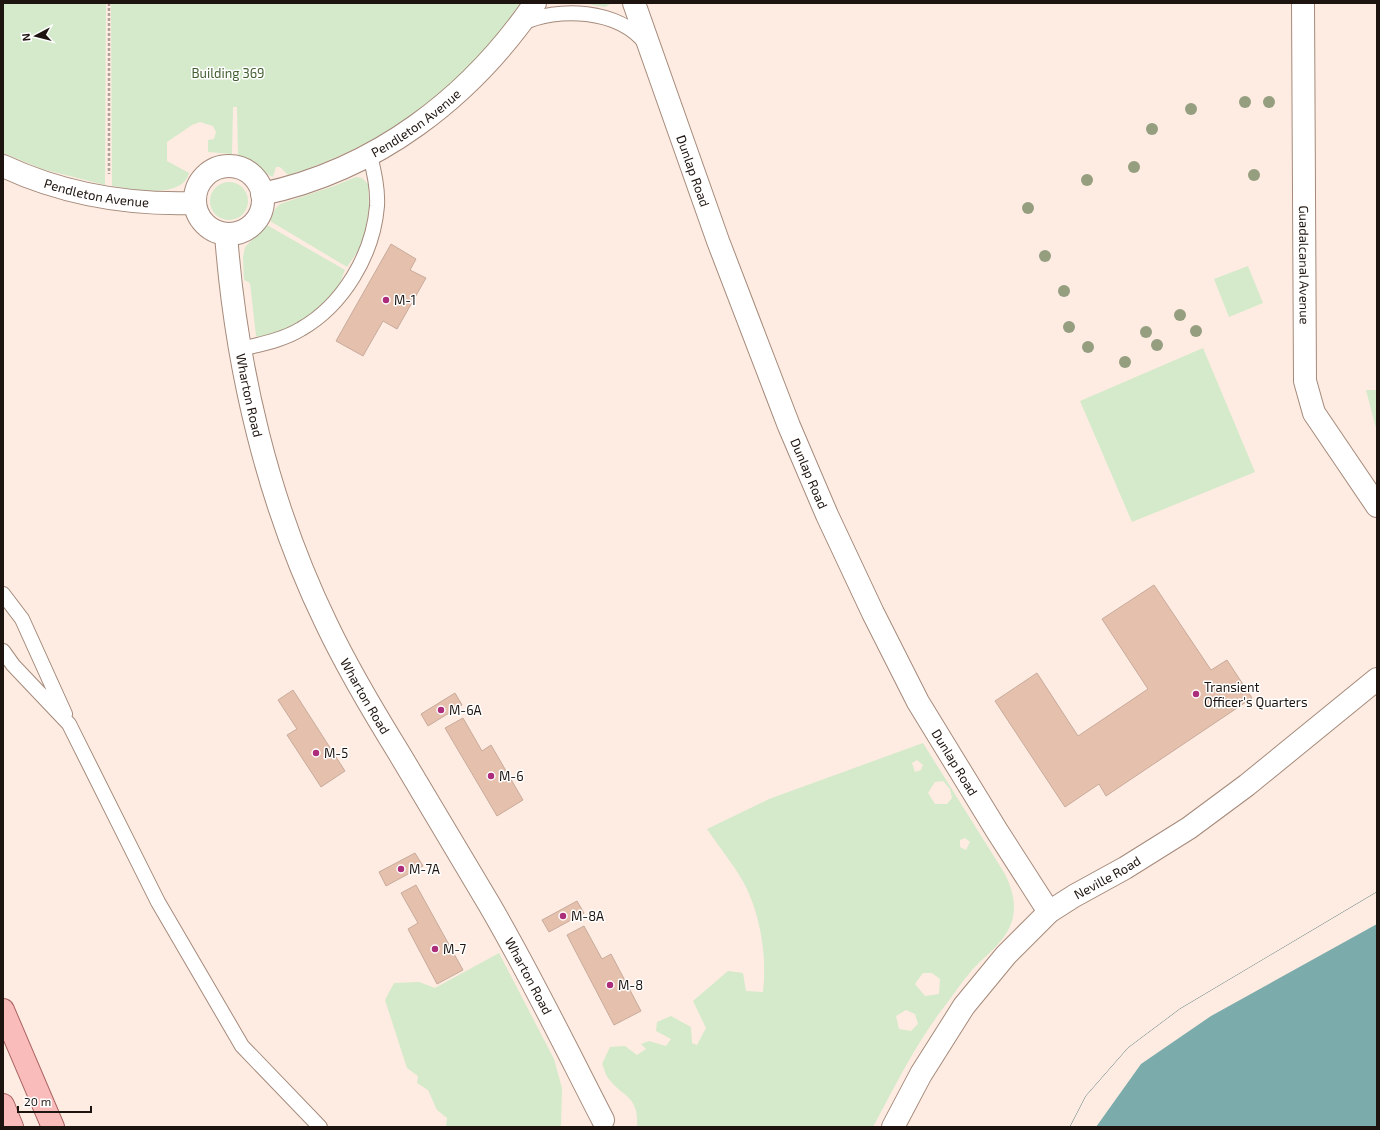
<svg xmlns="http://www.w3.org/2000/svg" width="1380" height="1130" font-family="'Exo 2',sans-serif">
  <style>
    .green { fill: #d4eaca; fill-rule: evenodd }
    .water { fill: #7babab; stroke: #5f7e7c }
    .pier { fill: #feece2 }
    .building { fill: #e5c0ac; stroke: #c8ab9c }
    .lines { fill: none; stroke-linecap: round; stroke-linejoin: round }
    .lane-casing { stroke: #a58a7b; stroke-width: 16 }
    .street-casing { stroke: #a58a7b; stroke-width: 24 }
    .primary-casing { stroke: #aa6462; stroke-width: 24 }
    .path { stroke: #b0a199; stroke-width: 2.5; stroke-dasharray: 3 2; stroke-linecap: butt }
    .lane { stroke: #fff; stroke-width: 14 }
    .street { stroke: #fff; stroke-width: 22 }
    .primary { stroke: #fabcbb; stroke-width: 22 }
    .tree { fill: #969e80 }
    .poi-dot { fill: #ac2d7a; stroke: #fff; stroke-width: 1.5 }
    .labels { text-anchor: middle; stroke-width: 3; stroke-linejoin: round; paint-order: stroke }
    .park-label { font-size: 13px; fill: #405e2f; stroke: #fff }
    .street-label { font-size: 13px; fill: #1e140f; stroke: #fff }
    .poi-label { font-size: 13px; fill: #1e140f; stroke: #fff; text-anchor: start }
  </style>
  <rect width="100%" height="100%" fill="#feece2"/>
  <path class="green" d="M 3,3 L 106,3 L 105,185 L 42,169 L 3,153 Z
    M 111,3 L 520,3 C 467,88 382,146 288,175 L 280,167 L 276,167 L 273,177 C 265,174 262,169 256,163 C 251,159 244,157 238,156 L 237,107 L 233,107 L 232,154 L 208,152 L 208,140 L 214,139 L 216,132 L 213,126 L 200,122 L 192,125 L 167,142 L 167,161 L 189,173 C 182,200 132,189 112,186 Z
    M 583,3 L 612,3 L 605,7 Z
    M 356,177 L 362,178 L 368,184 L 369,207 L 365,232 L 360,248 L 347,267 L 270,221 L 275,209 L 280,204 L 334,186 Z
    M210 201a19 19 0 1 1 38 0a19 19 0 1 1-38 0Z
    M 267,225 L 345,270 C 342,276 341,282 338,288 C 323,313 287,332 259,337 L 256,336 L 250,283 L 244,280 L 243,257 L 245,247 Z
    M 1248,266 L 1263,303 L 1229,317 L 1214,279 Z
    M 1203,348 L 1255,472 L 1132,522 L 1080,401 Z
    M 1366,390 L 1377,390 L 1377,432 Z
    M 923,743 L 1005,874 C 1012,889 1017,904 1012,921 C 1006,941 986,955 972,970 C 961,983 951,998 941,1011 C 914,1047 894,1088 873,1127 L 637,1127 C 639,1095 623,1098 608,1078 C 605,1074 604,1068 602,1064 L 610,1047 L 625,1046 L 637,1055 L 646,1049 L 641,1044 L 649,1041 L 666,1046 L 671,1039 L 656,1031 L 657,1022 L 671,1016 L 691,1027 L 692,1043 L 697,1045 L 706,1028 L 693,1001 L 728,971 L 743,973 L 746,991 L 763,992 C 767,957 761,917 745,885 C 735,866 719,847 707,829 L 769,799 ZM 917,760 L 923,765 L 921,770 L 915,772 L 912,763 ZM 943,781 L 950,789 L 952,798 L 947,804 L 935,804 L 928,793 L 935,782 ZM 965,838 L 970,842 L 966,850 L 960,847 L 960,840 ZM 923,973 L 932,973 L 940,979 L 939,994 L 925,996 L 915,984 ZM 906,1010 L 915,1014 L 918,1024 L 911,1031 L 899,1029 L 896,1016 Z
    M 499,953 L 554,1059 L 562,1088 L 561,1127 L 446,1127 L 447,1118 L 437,1110 L 428,1090 L 417,1083 L 418,1076 L 407,1068 L 385,1000 L 394,983 L 419,982 L 435,988 Z"/>
  <path class="water" d="M 1377,892 L 1377,1127 L 1070,1127 L 1086,1096 L 1128,1048 L 1180,1009 Z"/>
  <path class="pier" d="M 1377,892 L 1377,924 L 1211,1016 L 1141,1064 L 1096,1127 L 1070,1127 L 1086,1096 L 1128,1048 L 1180,1009 Z"/>
  <path class="building" d="M 391,244 L 416,259 L 410,270 L 426,278 L 397,329 L 383,321 L 363,356 L 336,341 Z
    M 1154,585 L 1211,670 L 1227,660 L 1252,698 L 1106,796 L 1099,784 L 1065,807 L 995,701 L 1037,673 L 1078,736 L 1148,689 L 1102,619 Z
    M 293,690 L 345,771 L 321,787 L 287,735 L 297,729 L 278,700 Z
    M 455,693 L 462,705 L 428,726 L 421,714 Z
    M 463,718 L 482,751 L 491,745 L 523,800 L 497,816 L 445,728 Z
    M 415,853 L 423,866 L 386,886 L 379,872 Z
    M 416,885 L 463,970 L 437,984 L 408,929 L 418,923 L 401,893 Z
    M 577,901 L 584,913 L 549,932 L 542,920 Z
    M 584,926 L 602,959 L 611,954 L 641,1011 L 614,1025 L 567,935 Z"/>
  <g class="lines">
    <defs>
      <path id="lane" d="M 521,24 C 557,6 619,9 646,44
        M 241,349 C 261,344 283,340 301,329 C 343,305 373,255 377,206 C 378,189 374,172 370,155
        M 3,594 L 22,619 L 65,714
        M 3,651 L 13,665 L 69,724 L 158,902 L 242,1046 L 320,1127"/>
      <g id="street">
        <path id="s1" d="M 634,3 L 718,241 L 789,426 L 827,515 L 873,613 L 918,702 L 997,831 L 1049,912"/>
        <path id="s2" d="M 1303,3 L 1305,381 L 1314,413 L 1377,506"/>
        <circle cx="229" cy="200" r="34"/>
        <path id="s3" d="M 3,166 C 63,194 129,205 194,203"/>
        <path id="s4" d="M 262,194 C 376,170 470,98 535,3"/>
        <path id="s5" d="M 226,234 C 236,368 268,504 327,625 C 348,669 373,711 399,753 C 429,803 459,853 489,904 C 530,974 566,1048 603,1120"/>
        <path id="s6" d="M 893,1127 L 921,1074 L 964,1006 L 1006,955 L 1049,912 L 1074,896 L 1125,868 L 1189,828 L 1247,785 L 1377,679"/>
      </g>
      <path id="primary" d="M 3,1010 L 53,1127
        M 3,1105 L 12,1127"/>
    </defs>
    <use href="#lane" class="lane-casing"/>
    <use href="#street" class="street-casing"/>
    <use href="#primary" class="primary-casing"/>
    <path class="path" d="M 109,3 L 109,174"/>
    <use href="#lane" class="lane"/>
    <use href="#street" class="street"/>
    <use href="#primary" class="primary"/>
  </g>
  <g class="tree">
    <circle cx="1245" cy="102" r="6"/>
    <circle cx="1269" cy="102" r="6"/>
    <circle cx="1191" cy="109" r="6"/>
    <circle cx="1152" cy="129" r="6"/>
    <circle cx="1134" cy="167" r="6"/>
    <circle cx="1254" cy="175" r="6"/>
    <circle cx="1087" cy="180" r="6"/>
    <circle cx="1028" cy="208" r="6"/>
    <circle cx="1045" cy="256" r="6"/>
    <circle cx="1064" cy="291" r="6"/>
    <circle cx="1180" cy="315" r="6"/>
    <circle cx="1069" cy="327" r="6"/>
    <circle cx="1196" cy="331" r="6"/>
    <circle cx="1146" cy="332" r="6"/>
    <circle cx="1157" cy="345" r="6"/>
    <circle cx="1088" cy="347" r="6"/>
    <circle cx="1125" cy="362" r="6"/>
  </g>
  <g class="poi-dot">
    <circle cx="386" cy="300" r="4"/>
    <circle cx="1196" cy="694" r="4"/>
    <circle cx="441" cy="710" r="4"/>
    <circle cx="316" cy="753" r="4"/>
    <circle cx="491" cy="776" r="4"/>
    <circle cx="401" cy="869" r="4"/>
    <circle cx="563" cy="916" r="4"/>
    <circle cx="435" cy="949" r="4"/>
    <circle cx="610" cy="985" r="4"/>
  </g>
  <g class="labels">
    <g class="park-label">
      <text x="228" y="78">Building 369</text>
    </g>
    <g class="street-label">
      <text dy="5" stroke="none"><textPath href="#s4" startOffset="171">Pendleton Avenue</textPath></text>
      <text dy="5" stroke="none"><textPath href="#s1" startOffset="178">Dunlap Road</textPath></text>
      <text dy="5" stroke="none"><textPath href="#s3" startOffset="98">Pendleton Avenue</textPath></text>
      <text dy="5" stroke="none"><textPath href="#s2" startOffset="262">Guadalcanal Avenue</textPath></text>
      <text dy="5" stroke="none"><textPath href="#s5" startOffset="163">Wharton Road</textPath></text>
      <text dy="5" stroke="none"><textPath href="#s1" startOffset="502">Dunlap Road</textPath></text>
      <text dy="5" stroke="none"><textPath href="#s5" startOffset="487">Wharton Road</textPath></text>
      <text dy="5" stroke="none"><textPath href="#s1" startOffset="826">Dunlap Road</textPath></text>
      <text dy="5" stroke="none"><textPath href="#s6" startOffset="335">Neville Road</textPath></text>
      <text dy="5" stroke="none"><textPath href="#s5" startOffset="811">Wharton Road</textPath></text>
    </g>
    <g class="poi-label">
      <text x="394" y="305">M-1</text>
      <text x="1204" y="692">Transient<tspan x="1204" dy="15">Officer's Quarters</tspan></text>
      <text x="449" y="715">M-6A</text>
      <text x="324" y="758">M-5</text>
      <text x="499" y="781">M-6</text>
      <text x="409" y="874">M-7A</text>
      <text x="571" y="921">M-8A</text>
      <text x="443" y="954">M-7</text>
      <text x="618" y="990">M-8</text>
    </g>
  </g>
  <rect width="1380" height="1130" fill="none" stroke="#1e140f" stroke-width="8"/>
  <g transform="translate(36 36) rotate(263)" stroke="#ffffff" stroke-width="3" paint-order="stroke">
  <path d="M0-3L7 15L0 10L-7 15Z" fill="#1e140f"/>
  <text y="-6" font-size="11" font-weight="bold" text-anchor="middle" fill="#1e140f">N</text>
  </g>
  <path d="M18 1106v6h73v-6" fill="none" stroke="#1e140f" stroke-width="2"/>
  <text x="24" y="1106" font-size="12" fill="#1e140f" stroke="#ffffff" stroke-width="3" paint-order="stroke">20 m</text>
</svg>
